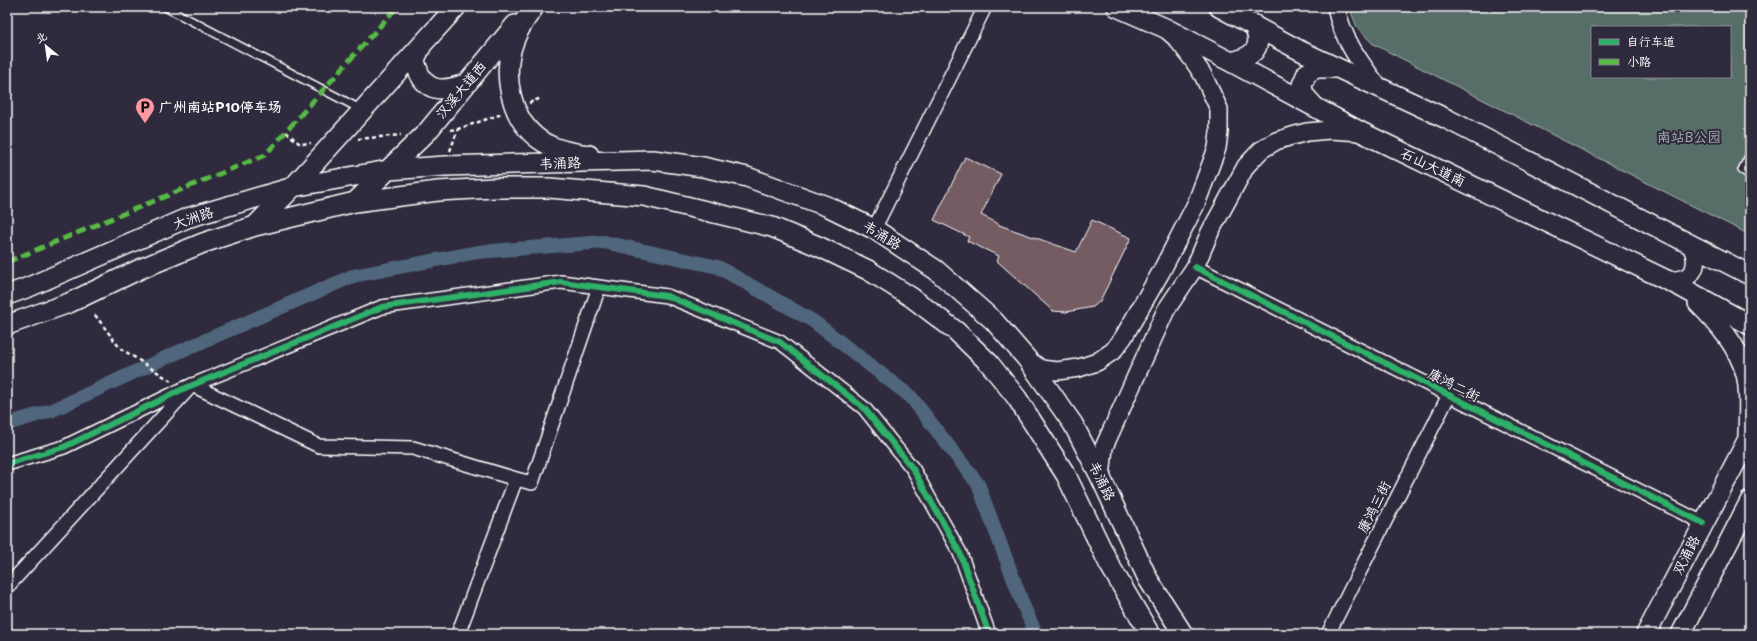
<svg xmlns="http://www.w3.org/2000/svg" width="1757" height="641" font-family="Mali,'LXGW WenKai TC',sans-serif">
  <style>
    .green { fill: #576d68; stroke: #abb6b4; fill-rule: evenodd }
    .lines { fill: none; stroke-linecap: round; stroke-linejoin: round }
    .canal { stroke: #50667b; stroke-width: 14 }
    .building { fill: #745c63; stroke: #fff }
    .service-casing { stroke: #fff; stroke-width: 10 }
    .minor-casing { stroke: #fff; stroke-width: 16 }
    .tertiary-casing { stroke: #fff; stroke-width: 20 }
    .secondary-casing { stroke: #fff; stroke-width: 22 }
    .path { stroke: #fff; stroke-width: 2.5; stroke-dasharray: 4 3; stroke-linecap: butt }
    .service { stroke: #2f2a3d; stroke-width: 7 }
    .minor { stroke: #2f2a3d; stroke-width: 13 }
    .tertiary { stroke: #2f2a3d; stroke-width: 17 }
    .secondary { stroke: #2f2a3d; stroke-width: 19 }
    .quiet { stroke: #58b947; stroke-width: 5; stroke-dasharray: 10 5; stroke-linecap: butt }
    .cycleway-casing { stroke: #2f2a3d; stroke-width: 8 }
    .cycleway { stroke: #2db169; stroke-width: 6 }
    .labels { text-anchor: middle; stroke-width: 4; stroke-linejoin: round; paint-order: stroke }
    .street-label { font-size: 14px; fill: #fff; stroke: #2f2a3d }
    .poi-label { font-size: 14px; font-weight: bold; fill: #fff; stroke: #2f2a3d; text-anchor: start }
    .park-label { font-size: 14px; fill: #abb6b4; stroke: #2f2a3d }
  </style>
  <rect width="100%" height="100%" fill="#2f2a3d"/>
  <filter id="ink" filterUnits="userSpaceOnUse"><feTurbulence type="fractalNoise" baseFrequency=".025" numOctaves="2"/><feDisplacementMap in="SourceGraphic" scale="8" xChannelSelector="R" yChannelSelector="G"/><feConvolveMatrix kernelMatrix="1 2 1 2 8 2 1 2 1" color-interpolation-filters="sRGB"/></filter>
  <g filter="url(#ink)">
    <path class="green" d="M 1349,7 L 1750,7 L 1750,235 L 1373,44 L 1357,27 ZM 1592,27 L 1730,27 L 1730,77 L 1592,77 Z"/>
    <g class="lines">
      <path class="canal" d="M 7,424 L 53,410 L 167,357 L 353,276 L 478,252 L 604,242 L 718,267 L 813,321 L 911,397 L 978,484 L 1024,607 L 1036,634"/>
    </g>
    <path class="building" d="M 965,157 L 1001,174 L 981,215 L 999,224 L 999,225 L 1076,252 L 1092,220 L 1131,238 L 1100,301 L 1093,307 L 1066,312 L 1053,311 L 997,261 L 999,256 L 967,241 L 969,237 L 934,220 Z"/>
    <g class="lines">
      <defs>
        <path id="service" d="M 165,7 L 362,110
          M 1750,154 L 1742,170 L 1750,175"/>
        <path id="minor" d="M 874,229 L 985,7
          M 1195,267 L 1703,523
          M 7,464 L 64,447 L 183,389 L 382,307 L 561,282 L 667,296 L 780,342 L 864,408 L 913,469 L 960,553 L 989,634
          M 7,587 L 192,385 L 319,446 L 413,448 L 516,479
          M 458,634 L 516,479 L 532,483 L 599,287
          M 1328,634 L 1449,395"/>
        <path id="tertiary" d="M 1336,7 C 1342,39 1360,62 1379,88
          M 1667,280 C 1693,282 1702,266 1690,244
          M 1027,359 L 1041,369 L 1057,371 L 1079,368 L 1097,362 L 1113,351 L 1123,338 L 1161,272 L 1196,204 L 1217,148 L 1219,132 L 1219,109 L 1203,75 L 1193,60 L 1177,39 L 1168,31
          M 1101,478 L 1104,447 L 1166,310 L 1195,267 L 1210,232 L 1246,166 L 1261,150 L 1276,141 L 1292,136 L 1307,132 L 1330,130 L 1361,132"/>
        <path id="secondary" d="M 534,7 C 526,18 517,31 513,44 C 502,76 511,120 540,140 C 554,150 573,153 589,155
          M 1117,7 L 1165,28 L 1231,62 L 1361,132 L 1681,287 L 1750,325
          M 1219,7 L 1299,50 L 1447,119 L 1750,275
          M 422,45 L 415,59 C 421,92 440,94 467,83
          M 1231,62 C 1253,57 1265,48 1253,24
          M 1314,106 L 1304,95 L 1302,85 L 1307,73 L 1317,68 L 1336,68
          M 355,202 L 427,132 L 515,25
          M 255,226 L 293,187 L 456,7
          M 7,295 L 29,287 L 187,218 L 293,187 L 388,170 L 445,166 L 653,160 L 703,167 L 747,177 L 829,207 L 874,229 L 936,270 L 994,321 L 1027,359 L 1073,424 L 1101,478 L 1148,579 L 1183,634
          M 1698,303 C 1718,323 1738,346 1746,374 C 1751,394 1748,418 1748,438
          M 7,325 L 69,303 L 140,269 L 203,243 L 255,226 L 355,202 L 438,191 L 494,188 L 549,188 L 644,196 L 772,227 L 820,247 L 868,270 L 911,297 L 956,331 L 989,363 L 1017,398 L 1066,475 L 1109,564 L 1150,634
          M 1646,634 L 1750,435
          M 1681,634 L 1750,501"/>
      </defs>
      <use href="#service" class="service-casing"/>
      <use href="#minor" class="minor-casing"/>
      <use href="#tertiary" class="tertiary-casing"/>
      <use href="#secondary" class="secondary-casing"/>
      <path class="path" d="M 529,103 L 541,98
        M 450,130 L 458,129 L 502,114
        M 286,132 L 300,144 L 311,143
        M 358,139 L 401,135
        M 450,151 L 458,129
        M 95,315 L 120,348 L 171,381"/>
      <use href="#service" class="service"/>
      <use href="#minor" class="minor"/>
      <use href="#tertiary" class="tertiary"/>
      <use href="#secondary" class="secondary"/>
      <path class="quiet" d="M 7,262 L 265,155 L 397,7"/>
      <defs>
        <path id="cycleway" d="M 1195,267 L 1703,523
          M 7,464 L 64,447 L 183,389 L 382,307 L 561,282 L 667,296 L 780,342 L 864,408 L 913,469 L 960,553 L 989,634"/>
      </defs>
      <use href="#cycleway" class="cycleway-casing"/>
      <use href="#cycleway" class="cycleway"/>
    </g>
  </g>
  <defs>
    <symbol id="parking-pin" viewBox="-11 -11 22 30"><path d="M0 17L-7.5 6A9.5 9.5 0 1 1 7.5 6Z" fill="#ff9aa2" stroke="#2f2a3d"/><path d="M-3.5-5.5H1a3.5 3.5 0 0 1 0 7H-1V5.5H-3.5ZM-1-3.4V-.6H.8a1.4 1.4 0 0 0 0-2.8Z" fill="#111"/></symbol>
  </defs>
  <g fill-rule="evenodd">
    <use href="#parking-pin" x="134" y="96" width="22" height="30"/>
  </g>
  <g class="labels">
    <g class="street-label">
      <text transform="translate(461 90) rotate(-50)" y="5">汉溪大道西</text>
      <text transform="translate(560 163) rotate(-2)" y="5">韦涌路</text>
      <text transform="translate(1433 167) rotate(26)" y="5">石山大道南</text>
      <text transform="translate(193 218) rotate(-19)" y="5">大洲路</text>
      <text transform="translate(882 235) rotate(31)" y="5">韦涌路</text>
      <text transform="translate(1454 385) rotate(27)" y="5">康鸿二街</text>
      <text transform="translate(1102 481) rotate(64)" y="5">韦涌路</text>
      <text transform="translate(1374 507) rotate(-63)" y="5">康鸿三街</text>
      <text transform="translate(1686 555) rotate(-63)" y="5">双涌路</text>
    </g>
    <g class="poi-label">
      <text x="159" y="112">广州南站P10停车场</text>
    </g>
    <g class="park-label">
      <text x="1689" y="142">南站B公园</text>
    </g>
  </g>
  <rect width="1757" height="641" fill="none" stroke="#2f2a3d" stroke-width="24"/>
  <rect x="12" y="12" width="1733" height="617" fill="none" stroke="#fff" stroke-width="1.5" filter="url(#ink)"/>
  <rect x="1591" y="26" width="140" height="52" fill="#2f2a3d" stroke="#827f8b"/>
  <rect x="1599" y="39" width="20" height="6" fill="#2db169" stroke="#827f8b"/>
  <text x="1627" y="46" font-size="12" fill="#ffffff">自行车道</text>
  <rect x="1599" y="59" width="20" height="6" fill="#58b947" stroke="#827f8b"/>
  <text x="1627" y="66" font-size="12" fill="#ffffff">小路</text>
  <g transform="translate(46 46) rotate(331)" stroke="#2f2a3d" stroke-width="3" paint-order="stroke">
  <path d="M0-3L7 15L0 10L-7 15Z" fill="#ffffff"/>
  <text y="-6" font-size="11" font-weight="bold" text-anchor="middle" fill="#ffffff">北</text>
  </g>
</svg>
